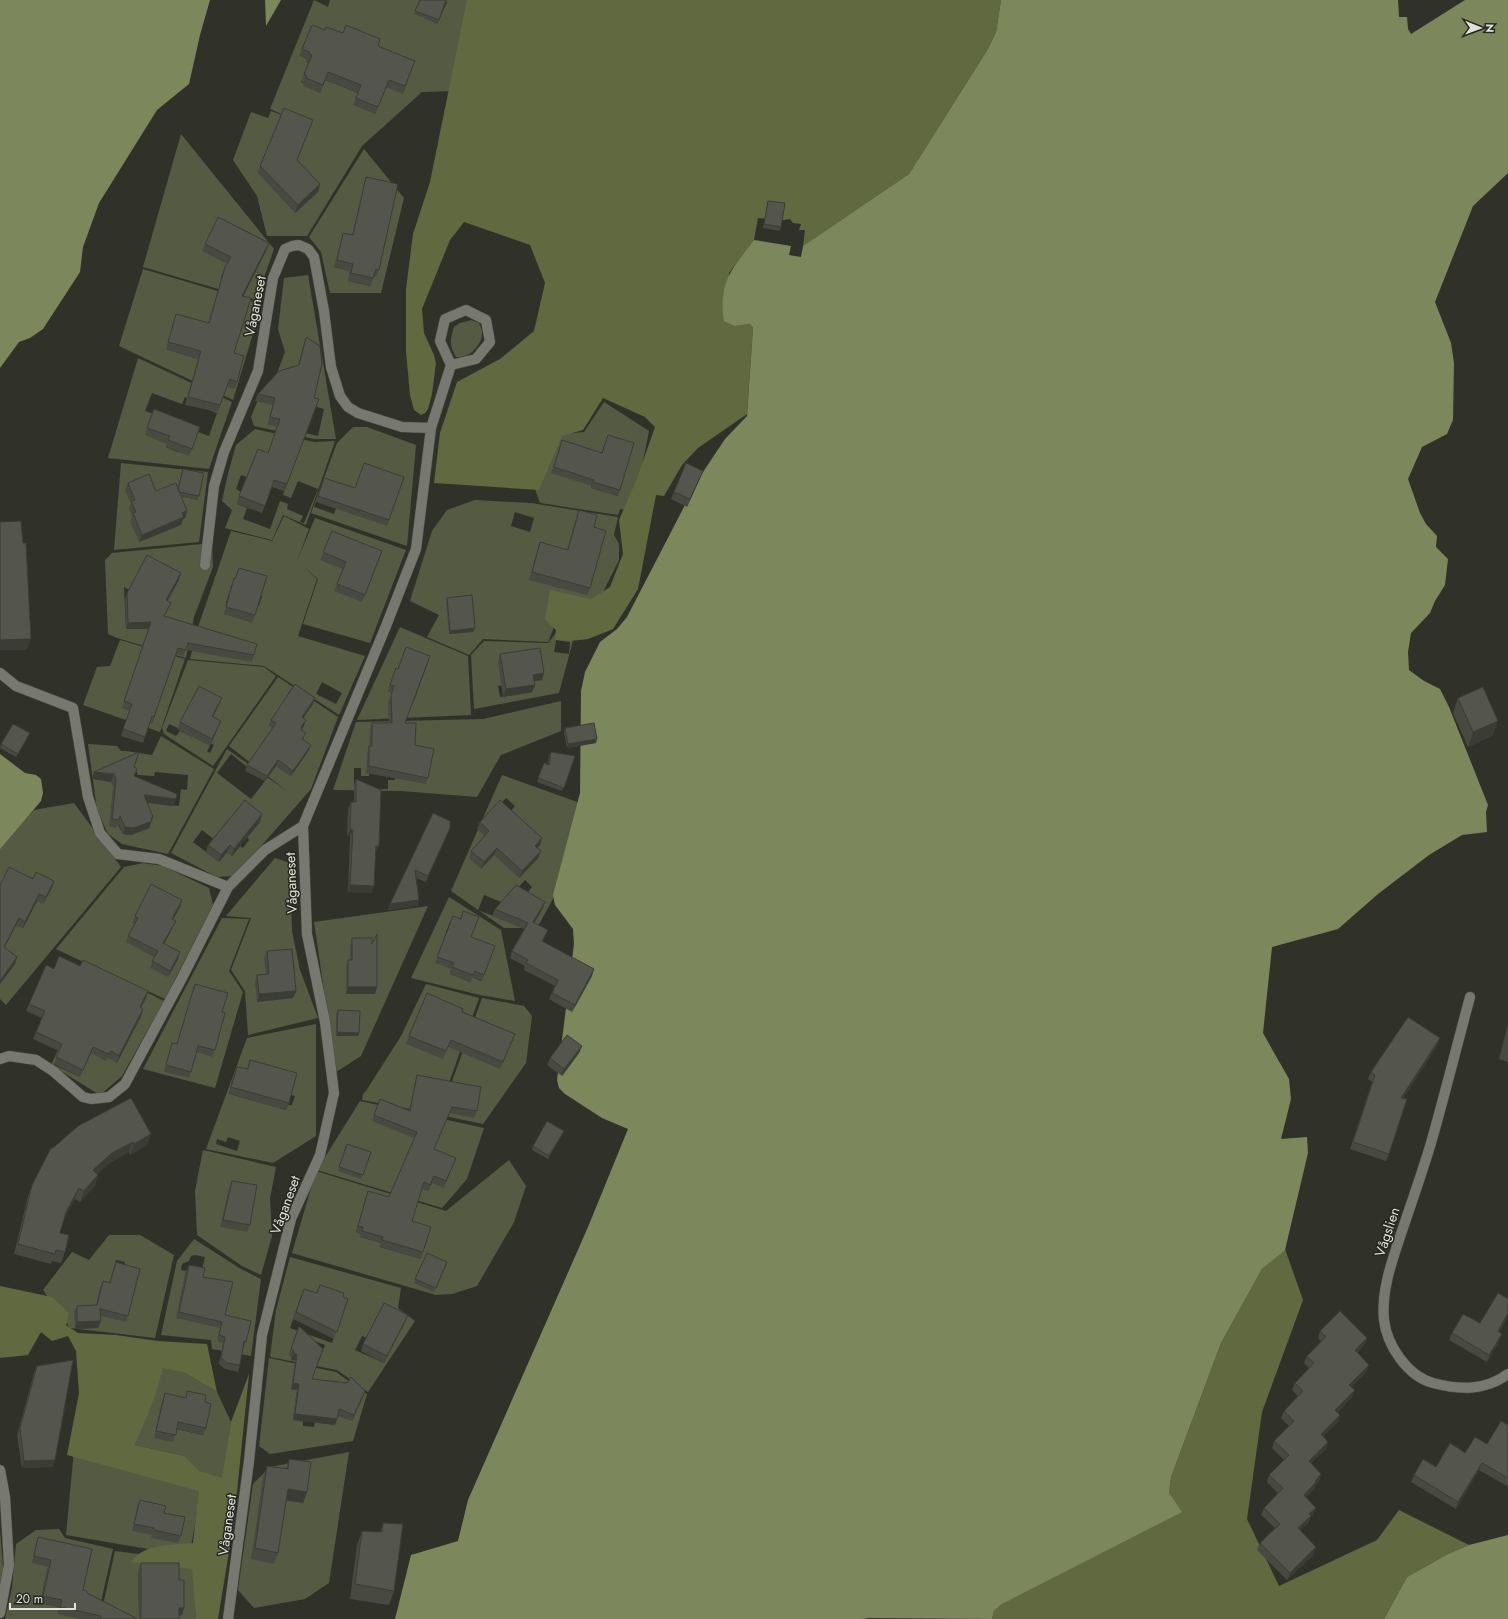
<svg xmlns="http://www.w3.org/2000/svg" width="1508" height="1619" font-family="Jost,sans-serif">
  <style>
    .green { fill: #555b42; fill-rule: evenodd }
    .forest { fill: #606940 }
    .water { fill: #7d875c }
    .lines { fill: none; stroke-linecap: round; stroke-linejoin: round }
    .minor-casing { stroke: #4c4e47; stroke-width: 11 }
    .minor { stroke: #777970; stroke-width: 10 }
    .wall { fill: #484a42 }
    .shaded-wall { fill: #3b3c36 }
    .building { fill: #54564d; stroke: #3b3c36 }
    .labels { text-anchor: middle; stroke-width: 3; stroke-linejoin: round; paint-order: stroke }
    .street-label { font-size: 14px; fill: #e0e1dc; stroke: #262820 }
  </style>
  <rect width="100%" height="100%" fill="#30322a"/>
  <path class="green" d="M 314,0 L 328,7 L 330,0 L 420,0 L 437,24 L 447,2 L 445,0 L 476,0 L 456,91 L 422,92 L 362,146 L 307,236 L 267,236 L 257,196 L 233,160 L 251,112 L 268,118 L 271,111 L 296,120 L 270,109 ZM 340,41 L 409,76 L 403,93 L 386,87 L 375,114 L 358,93 L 325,80 L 320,93 L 301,82 L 309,63 L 306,62 L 307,59 L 300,56 Z
    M 181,134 L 274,249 L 256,300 L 143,267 ZM 228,264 L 241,287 L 221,277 Z
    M 364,149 L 404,198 L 381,293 L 330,293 L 321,252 L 309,237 ZM 351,242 L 371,286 L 370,286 L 348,281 L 350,271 L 334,267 Z
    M 143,269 L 262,304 L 233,400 L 119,346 ZM 206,331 L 193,377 L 198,359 L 166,349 Z
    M 308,275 L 336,439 L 314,439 L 254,426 L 251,417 L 262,390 L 276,376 L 285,352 L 278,329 L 284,278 ZM 296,374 L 311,405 L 324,409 L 318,436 L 268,424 L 273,405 Z
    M 471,320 L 479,323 C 480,326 482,329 482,332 C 483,345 469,359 456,357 C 449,347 450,339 454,327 L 460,323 Z
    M 138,358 L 232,402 L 209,469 L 108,458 ZM 152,393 L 182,404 L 185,397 L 201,404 L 201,407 L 217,413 L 209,436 L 198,432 L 190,453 L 177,452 L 166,447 L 167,444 L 153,414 L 145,411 Z
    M 604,402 L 649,431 L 633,511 L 620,509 L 618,515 L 540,503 L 534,486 L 554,435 L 584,432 ZM 606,441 L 618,496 L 591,488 Z
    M 353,427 L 367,427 L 416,445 L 407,546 L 311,513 L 337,443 ZM 322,485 L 342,491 L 334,514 L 314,507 Z
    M 255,429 L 314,442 L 335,441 L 306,525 L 283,515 L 272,540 L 225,528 L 232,510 L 222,501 L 228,474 L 236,445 ZM 296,459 L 283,495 L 291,498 L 298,481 L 318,489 L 304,523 L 300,522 L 303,516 L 287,509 L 288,504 L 280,501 L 270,529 L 243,519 L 247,508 L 237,504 L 241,492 L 236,489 L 241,475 L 247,477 L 265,460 Z
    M 121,463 L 208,472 L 199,542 L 114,550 ZM 182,473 L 198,500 L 176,495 Z
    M 475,500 L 531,503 L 618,517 L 614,535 L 619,544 L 619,560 L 595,608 L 557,619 L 548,642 L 483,639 L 469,655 L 427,637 L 439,615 L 410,601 L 432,531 L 447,510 ZM 515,512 L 534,518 L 530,532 L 511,526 ZM 569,559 L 560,588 L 529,579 Z
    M 284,516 L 309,529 L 297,561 L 315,518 L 406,550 L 370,643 L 303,624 L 318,579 L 302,565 L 317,579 L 298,636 L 365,656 L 339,715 L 264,666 L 190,659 L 197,630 L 231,531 L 272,541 ZM 231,586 L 262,596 L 259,606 L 226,603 ZM 322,682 L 342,693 L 336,704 L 316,694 Z
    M 212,543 L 213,567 L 194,617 L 186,658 L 117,638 L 108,634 L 105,560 L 112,553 ZM 124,587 L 130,590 L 126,629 Z
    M 400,627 L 468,656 L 471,715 L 357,720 ZM 404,654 L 428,662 L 414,701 L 402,697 L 400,699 L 391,696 L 392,693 L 388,691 L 394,675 L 396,675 ZM 400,708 L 408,709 L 408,716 L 389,717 L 389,709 Z
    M 556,633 L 574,637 L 559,693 L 474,709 L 471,655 L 484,641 L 548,643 ZM 556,640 L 570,642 L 569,654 L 554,652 ZM 542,680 L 530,682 L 532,692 L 500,697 L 498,686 Z
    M 120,640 L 185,659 L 160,732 L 83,705 L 97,667 L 110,666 Z
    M 188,660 L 264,667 L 276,676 L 213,766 L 164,734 L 162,728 ZM 169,724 L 214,745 L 210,753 L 207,751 L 210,745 L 180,731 L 176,736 L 166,731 Z
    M 278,677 L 338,717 L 311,789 L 235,876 L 217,877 L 171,853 L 227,749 L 288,792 L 229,746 ZM 292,689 L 313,704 L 297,721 L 300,744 L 291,776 L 276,766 L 274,769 L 274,729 L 269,725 L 292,696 L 288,693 ZM 231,754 L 265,781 L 251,799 L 217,773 ZM 202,830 L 215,840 L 247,837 L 249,840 L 243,848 L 240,846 L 232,856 L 227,852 L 219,862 L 193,842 Z
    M 561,701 L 561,731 L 501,755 L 477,797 L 401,791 L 333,790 L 356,722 L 483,719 ZM 369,761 L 395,762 L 395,780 L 388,780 L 388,789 L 354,789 L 354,768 L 361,768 L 361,776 L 369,776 Z
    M 161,736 L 214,769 L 168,854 L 122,844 L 108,834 L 97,810 L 88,744 L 117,746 L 121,751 L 126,751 L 152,755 ZM 132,762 L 138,775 L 154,776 L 155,772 L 188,775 L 187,790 L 181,789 L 179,806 L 141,802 L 149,828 L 131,835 L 123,834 C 119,827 115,819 113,811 C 108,793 124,776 132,762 Z
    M 502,775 L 583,804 L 566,875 L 537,928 L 504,928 L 451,891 ZM 506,798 L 515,806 L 507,815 L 538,858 L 520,877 L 481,825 ZM 525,880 L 532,887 L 525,896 L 517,889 ZM 484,895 L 514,907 L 508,922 L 478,910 Z
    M 74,803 L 121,867 L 6,1005 L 0,999 L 0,983 L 15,964 L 2,952 L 16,925 L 23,928 L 37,901 L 52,888 L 0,887 L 0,845 L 34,810 Z
    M 275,858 L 290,863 L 292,931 L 300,970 L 318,1018 L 248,1035 L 245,991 L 231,970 L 251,918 L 226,916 ZM 266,981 L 296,985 L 296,993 L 293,993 Z
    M 143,863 L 163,866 L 209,888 L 213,905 L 165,999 L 102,970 L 164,1001 L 122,1076 L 100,1095 L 51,1065 L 96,968 L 56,949 L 124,867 ZM 141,1016 L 117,1062 L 108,1058 ZM 64,1042 L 80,1077 L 54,1065 Z
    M 449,897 L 501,930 L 515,1001 L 480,995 L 411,978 ZM 465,916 L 477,921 L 472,934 L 464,939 L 446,932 L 450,922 L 458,925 ZM 492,953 L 481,981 L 472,977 L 470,982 L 450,974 L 451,969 Z
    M 428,906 L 361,1056 L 336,1072 L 314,922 Z
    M 222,918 L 249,919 L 229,971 L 243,992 L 215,1088 L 143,1069 Z
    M 426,984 L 479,998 L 438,1114 L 362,1100 L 363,1094 L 366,1091 L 401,1036 Z
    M 482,998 L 524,1006 L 532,1016 L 526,1063 L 483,1124 L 440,1115 Z
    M 316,1024 L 316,1136 L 273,1163 L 206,1149 L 247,1038 ZM 249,1063 L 261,1067 L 291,1095 L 295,1096 L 292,1105 L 288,1105 L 286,1110 L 229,1094 L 234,1074 L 246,1077 ZM 228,1137 L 240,1141 L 237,1151 L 216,1144 L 217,1139 L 226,1142 Z
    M 360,1101 L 484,1128 L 467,1179 L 442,1208 L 317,1170 ZM 453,1165 L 432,1183 L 428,1191 L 417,1186 Z
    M 203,1150 L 276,1167 L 270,1198 L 272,1236 L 261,1275 L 242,1266 L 197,1235 L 195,1191 Z
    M 509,1160 L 526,1186 L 514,1222 L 477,1286 L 452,1294 L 436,1295 L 292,1253 L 316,1171 L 446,1211 ZM 366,1197 L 421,1259 L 380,1247 L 381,1243 L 360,1237 L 360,1234 L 356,1232 Z
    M 109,1235 L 140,1235 L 174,1255 L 155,1338 L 70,1328 L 43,1290 L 72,1252 L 89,1260 ZM 116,1260 L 125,1262 L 123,1271 L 108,1289 Z
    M 194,1239 L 241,1269 L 261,1279 L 251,1356 L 212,1349 L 211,1340 L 161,1335 L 177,1261 ZM 195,1255 L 205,1257 L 201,1274 L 201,1283 L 179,1305 L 186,1271 L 181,1270 L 182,1264 L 189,1261 L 191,1256 Z
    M 290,1257 L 401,1288 L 398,1308 L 415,1321 L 368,1392 L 337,1370 L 270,1357 L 276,1310 ZM 301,1296 L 314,1301 L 345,1306 L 332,1343 L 290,1328 ZM 296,1334 L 325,1345 L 318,1363 L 291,1360 L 292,1357 L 289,1355 ZM 362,1336 L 367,1338 L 384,1363 L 355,1350 Z
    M 269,1358 L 336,1372 L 367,1394 L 353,1441 L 270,1454 L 259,1446 ZM 291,1389 L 340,1393 L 315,1422 L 314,1427 L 303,1426 L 303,1421 L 293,1419 L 297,1390 Z
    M 163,1367 L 185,1373 L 217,1392 L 231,1422 L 223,1479 L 200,1471 L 185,1456 L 135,1445 ZM 209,1411 L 203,1435 L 176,1429 Z
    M 74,1450 L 202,1488 L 189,1556 L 66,1535 Z
    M 349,1452 L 329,1583 L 305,1599 L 254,1608 L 238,1590 L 253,1484 L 270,1467 Z
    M 59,1529 L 65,1538 L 113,1549 L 97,1619 L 5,1619 L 12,1588 L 16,1544 L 36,1530 ZM 90,1556 L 80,1597 L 58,1614 L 59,1607 L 40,1603 L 48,1567 Z
    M 0,1530 L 4,1580 L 0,1582 Z
    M 115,1551 L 193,1561 L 196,1619 L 176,1619 L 176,1616 L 181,1615 L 138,1571 L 139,1619 L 100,1619 Z"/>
  <path class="forest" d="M 467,0 L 1001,0 L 996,32 L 988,49 L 909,174 L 803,246 L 805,230 L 799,230 L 801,224 L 793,223 L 790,219 L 783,220 L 758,218 L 754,240 L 729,273 L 735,326 L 750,324 L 753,328 L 747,414 L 698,448 L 682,465 L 664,496 L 656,495 L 638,589 L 613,629 L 588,639 L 570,641 L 555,640 L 556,630 L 545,619 L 550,590 L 591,599 L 610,587 L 623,554 L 619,520 L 636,481 L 655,427 L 645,417 L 603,398 L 583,430 L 562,436 L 539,490 L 434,483 L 440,433 L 457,382 L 500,359 L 534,331 L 545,283 L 530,245 L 464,222 L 450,240 L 422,309 L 424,333 L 434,355 L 436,363 L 432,394 L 428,409 L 425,413 L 421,415 L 414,410 L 410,395 L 406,352 L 406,289 L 413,234 L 430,182 Z
    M 1285,1249 L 1303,1300 L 1262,1412 L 1247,1519 L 1279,1586 L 1377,1540 L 1399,1510 L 1469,1545 L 1448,1554 L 1407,1577 L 1384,1619 L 992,1619 L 994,1611 L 1002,1604 L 1169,1493 L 1171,1477 L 1221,1343 L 1262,1269 Z
    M 0,1286 L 52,1297 L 69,1313 L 66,1325 L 78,1333 L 116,1335 L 158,1341 L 207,1344 L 217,1392 L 185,1373 L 163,1368 L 155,1396 L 135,1445 L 185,1456 L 200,1471 L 222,1478 L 231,1422 L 249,1374 L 234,1521 L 218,1619 L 196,1619 L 192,1569 L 131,1562 C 144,1543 173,1545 193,1543 L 199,1491 L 67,1455 L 79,1393 L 76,1351 L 68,1336 L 52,1341 L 41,1332 L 28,1355 L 0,1358 Z"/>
  <path class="water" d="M 0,0 L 210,0 L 200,35 L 189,84 L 157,110 L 99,203 L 83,247 L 80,272 L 43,329 L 30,338 L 19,342 L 0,368 Z
    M 265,0 L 281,0 L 266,26 Z
    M 1001,0 L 1398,0 L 1399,17 L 1407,17 L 1408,29 L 1411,34 L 1465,0 L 1508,0 L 1508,173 L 1473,206 L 1435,302 L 1451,343 L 1454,363 L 1453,420 L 1447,434 L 1422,447 L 1408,479 L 1420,513 L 1426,524 L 1437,536 L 1436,547 L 1448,559 L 1445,585 L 1435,601 L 1430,613 L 1411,633 L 1408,652 L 1409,670 L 1424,681 L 1440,689 L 1449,707 L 1488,805 L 1486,812 L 1487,832 L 1462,835 L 1429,855 L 1378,894 L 1338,929 L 1272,947 L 1263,1033 L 1289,1079 L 1291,1099 L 1281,1139 L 1307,1137 L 1308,1153 L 1285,1250 L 1262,1269 L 1221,1343 L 1171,1477 L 1169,1493 L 1182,1512 L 1002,1604 L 994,1611 L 992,1619 L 868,1618 L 863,1619 L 395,1619 L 411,1555 L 458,1541 L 468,1500 L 588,1227 L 628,1129 L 602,1118 L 565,1094 L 559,1088 L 557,1080 L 574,944 L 573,929 L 555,905 L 553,895 L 580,793 L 581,691 L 585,672 L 600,642 L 617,629 L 627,617 L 699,478 L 725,439 L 747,416 L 753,328 L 750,324 L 735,326 L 724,321 C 718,282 732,269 754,240 L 791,246 L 789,255 L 801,257 L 803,246 L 909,174 L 988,49 L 996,32 Z
    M 0,754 L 25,773 L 36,775 L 41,779 L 43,793 L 41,801 L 0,849 Z
    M 1508,1535 L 1508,1619 L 1384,1619 L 1407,1577 L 1448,1554 L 1469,1545 Z"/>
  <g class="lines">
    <defs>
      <path id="minor" d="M 205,565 L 214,486 L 224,452 L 258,371 L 273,278 L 285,249 L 292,246 L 299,245 L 308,249 L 314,257 L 324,311 L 331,367 L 340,396 L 348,407 L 358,413 L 402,427 L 431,428
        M 0,673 L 16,686 L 73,708 L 88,797 L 100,833 L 118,854 L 159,859 L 228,887
        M 1470,997 C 1457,1045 1445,1094 1431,1143 C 1422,1173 1411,1204 1401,1234 C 1392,1261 1381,1291 1384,1320 C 1387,1345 1407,1376 1433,1383 C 1460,1390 1485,1391 1508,1374
        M 0,1059 L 9,1056 L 36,1060 L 53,1071 L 83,1097 L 91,1099 L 109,1097 L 125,1084 L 182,978 L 228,887 L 265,850 L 303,826
        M 0,1470 L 5,1497 L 9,1565 L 0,1613
        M 228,1619 L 249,1461 L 262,1335 L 291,1219 L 320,1155 L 334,1093 L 325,1022 L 307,934 L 303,826 L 386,626 L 416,549 L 431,428 L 451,365 L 440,341 L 445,319 L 466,310 L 486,320 L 490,342 L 476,359 L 451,365"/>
    </defs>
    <use href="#minor" class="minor-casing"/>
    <use href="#minor" class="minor"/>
  </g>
  <path class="wall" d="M 420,0 L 446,0 L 437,24 L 414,14 Z
    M 312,25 L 325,30 L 343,33 L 378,46 L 415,61 L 403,94 L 386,87 L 375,114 L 353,105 L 358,93 L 325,80 L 320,93 L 303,86 L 304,83 L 301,82 L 309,63 L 306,62 L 307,59 L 299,56 Z
    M 260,166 L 320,184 L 318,192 L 295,213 L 258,173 Z
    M 366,177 L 379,270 L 376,277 L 374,276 L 371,286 L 348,281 L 350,271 L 334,267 L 341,240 L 343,233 L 352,235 L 364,185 Z
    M 768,201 L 781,227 L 780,231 L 763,228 L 767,204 Z
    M 205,244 L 266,251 L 243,296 L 234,353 L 237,382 L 235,389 L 227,387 L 218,412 L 185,405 L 198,359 L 166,349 L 176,314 L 208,323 L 223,274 L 227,264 L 202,251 Z
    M 306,337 L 314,398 L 319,399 L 284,491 L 272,487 L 262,513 L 237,504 L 258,449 L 268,453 L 277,427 L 268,424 L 273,405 L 255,401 L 258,394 L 298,366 L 304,344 Z
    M 154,409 L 200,427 L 189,456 L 166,447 L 167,444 L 145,435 Z
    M 608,435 L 620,490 L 618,496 L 591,488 L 592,486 L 551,473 L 560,446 L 602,452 Z
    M 183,469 L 199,496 L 198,500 L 181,496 L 187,511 L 185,518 L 183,519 L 181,525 L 139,542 L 130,521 L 132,516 L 129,509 L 131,503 L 125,491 L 128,483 L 156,491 L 178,489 Z
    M 703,471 L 700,478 L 687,507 L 671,499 L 674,492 Z
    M 404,477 L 387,526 L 316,502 L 324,478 L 355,488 Z
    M 579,510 L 594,527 L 590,588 L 587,595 L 529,580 L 540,542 L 567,550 L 576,518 Z
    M 332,531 L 382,551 L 362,602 L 334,591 L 343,569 L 320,560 Z
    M 239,568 L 255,615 L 252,623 L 224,614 L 231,586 L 234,578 L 235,579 Z
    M 179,580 L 167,601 L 168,609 L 164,616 L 254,655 L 252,662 L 186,650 L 183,656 L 176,654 L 152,724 L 150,723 L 143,743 L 121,736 L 130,711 L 122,708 L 149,629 L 126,629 L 125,599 L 127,593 Z
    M 447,598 L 473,632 L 449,634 L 446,602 Z
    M 500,654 L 544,673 L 542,680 L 534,681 L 532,692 L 503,697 L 498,661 Z
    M 396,668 L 405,723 L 415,745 L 428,778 L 426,784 L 366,773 L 367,753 L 369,746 L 370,730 L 372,723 L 389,723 L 388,702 L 392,693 L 388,691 Z
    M 222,698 L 219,705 L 213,717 L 218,728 L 210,746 L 177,729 L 180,722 Z
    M 1458,698 L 1493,735 L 1468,747 L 1453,713 Z
    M 313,704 L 303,718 L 304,726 L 302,730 L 306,733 L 303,740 L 309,750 L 291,776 L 276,766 L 265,781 L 245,771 L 247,765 L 273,728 L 269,725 L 271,720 Z
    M 565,728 L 596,743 L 567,748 L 564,732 Z
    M 28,737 L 16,757 L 0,748 L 1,744 Z
    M 551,752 L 575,756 L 562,791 L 537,782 L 544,763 L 548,764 L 549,756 Z
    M 134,767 L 134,776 L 176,799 L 173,806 L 147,803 L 153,817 L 149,828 L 131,835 L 123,834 L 118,823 L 116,828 L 109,826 L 113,787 L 111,782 L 92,779 Z
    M 356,779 L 376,852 L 372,893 L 348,892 L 350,836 L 347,836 L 348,809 L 351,802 L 354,802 L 354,785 Z
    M 433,813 L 450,828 L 426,882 L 416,878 L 419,900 L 417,906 L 388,910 L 390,904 Z
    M 260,822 L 232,856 L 227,852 L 219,862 L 206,852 L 208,845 Z
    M 480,822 L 542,838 L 540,845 L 537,848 L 541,851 L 538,858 L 519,878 L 494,855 L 481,869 L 469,858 L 471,851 L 485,836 L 477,829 Z
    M 9,867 L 33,879 L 54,881 L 52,888 L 43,904 L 37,901 L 23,928 L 16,925 L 4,948 L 17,957 L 15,964 L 0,984 Z
    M 182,900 L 180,907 L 173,919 L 176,921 L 173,927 L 164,944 L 178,959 L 168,977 L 150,968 L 154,957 L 126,942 L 128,936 L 135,924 L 132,923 L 135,916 Z
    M 543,908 L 534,923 L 545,937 L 543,942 L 592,976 L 572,1012 L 549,999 L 552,993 L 555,986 L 524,970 L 525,966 L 510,958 L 512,951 L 524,929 L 492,916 L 495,909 Z
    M 453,916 L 461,919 L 471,937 L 495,946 L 482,981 L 472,977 L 470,982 L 450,974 L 451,969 L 435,963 Z
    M 352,938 L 377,987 L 375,994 L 346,994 L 346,967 L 348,960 L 350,960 L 350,945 Z
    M 267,951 L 293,998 L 257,1002 L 255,982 L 257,975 L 266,974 L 264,958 Z
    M 80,966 L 148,991 L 146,998 L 141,1008 L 141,1016 L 117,1063 L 108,1058 L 106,1061 L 91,1053 L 80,1077 L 54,1064 L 59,1051 L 33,1039 L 42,1018 L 26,1011 L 29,1004 L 54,969 Z
    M 195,984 L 222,1012 L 215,1050 L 212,1057 L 196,1052 L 189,1078 L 164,1072 L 172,1043 L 177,1044 Z
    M 338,1010 L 358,1036 L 336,1036 L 336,1014 Z
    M 462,1012 L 515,1034 L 500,1069 L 448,1047 L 443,1059 L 406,1044 L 409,1036 Z
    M 1508,1024 L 1508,1062 L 1499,1059 Z
    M 582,1046 L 579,1053 L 562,1076 L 547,1065 L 550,1058 Z
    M 1437,1046 L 1403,1098 L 1389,1154 L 1386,1161 L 1350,1149 L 1372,1082 L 1368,1079 L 1371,1072 Z
    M 250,1060 L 289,1103 L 286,1110 L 229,1094 L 234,1074 L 237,1067 L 247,1069 Z
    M 417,1075 L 477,1111 L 474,1118 L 449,1113 L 434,1149 L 453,1164 L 444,1188 L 432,1183 L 428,1191 L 422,1188 L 412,1221 L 423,1252 L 421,1259 L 380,1247 L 381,1243 L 360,1237 L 360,1234 L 356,1232 L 368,1191 L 389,1197 L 414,1138 L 372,1121 L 380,1099 L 409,1110 L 415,1082 Z
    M 78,1126 L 147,1145 L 130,1155 L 129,1152 L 108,1164 L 97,1174 L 98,1175 L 95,1186 L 80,1202 L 75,1199 L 64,1219 L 60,1233 L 65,1252 L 61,1263 L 52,1261 L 51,1264 L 14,1254 L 28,1196 L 32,1185 L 53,1148 Z
    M 562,1135 L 548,1159 L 532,1150 L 533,1146 Z
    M 347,1144 L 371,1152 L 361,1179 L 338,1171 Z
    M 232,1181 L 250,1225 L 247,1232 L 220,1227 L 229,1188 Z
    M 116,1262 L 128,1316 L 126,1322 L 101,1316 L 98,1328 L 75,1329 L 74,1312 L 77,1306 L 96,1305 L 100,1287 L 103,1281 L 110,1283 Z
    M 447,1262 L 434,1292 L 414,1283 L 415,1279 Z
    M 189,1265 L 203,1277 L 225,1315 L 246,1342 L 244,1348 L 243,1348 L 240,1365 L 238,1372 L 225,1369 L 219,1364 L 223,1343 L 217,1341 L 220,1328 L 176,1318 L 186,1271 Z
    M 304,1289 L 317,1293 L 343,1297 L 348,1299 L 334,1339 L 293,1319 Z
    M 1508,1316 L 1499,1332 L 1499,1341 L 1487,1362 L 1449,1340 L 1452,1333 L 1480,1323 Z
    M 405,1322 L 384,1363 L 361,1351 L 363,1344 Z
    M 299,1326 L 312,1379 L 365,1391 L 352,1421 L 338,1416 L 335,1425 L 293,1420 L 297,1390 L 291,1389 L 295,1360 L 291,1360 L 292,1357 L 289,1355 Z
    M 1320,1331 L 1367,1338 L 1364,1345 L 1357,1353 L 1366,1372 L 1351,1387 L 1355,1390 L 1352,1397 L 1338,1412 L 1340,1415 L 1338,1422 L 1323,1436 L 1328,1442 L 1326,1449 L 1311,1463 L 1321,1474 L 1319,1481 L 1315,1485 L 1314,1489 L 1306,1497 L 1313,1515 L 1310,1518 L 1308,1523 L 1300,1530 L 1314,1554 L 1287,1580 L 1257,1550 L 1260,1543 L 1275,1528 L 1261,1515 L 1264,1508 L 1278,1493 L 1267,1482 L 1269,1475 L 1284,1460 L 1272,1448 L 1274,1441 L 1289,1426 L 1281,1418 L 1284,1411 L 1298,1396 L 1292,1390 L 1295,1383 L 1309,1368 L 1304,1363 L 1307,1356 L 1321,1341 L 1318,1338 Z
    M 37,1366 L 55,1460 L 52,1467 L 22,1468 L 17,1435 L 34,1373 Z
    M 187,1391 L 205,1402 L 206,1428 L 203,1435 L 177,1429 L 173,1442 L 154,1438 L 162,1401 L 165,1393 L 185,1398 Z
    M 1508,1425 L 1508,1484 L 1507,1486 L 1479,1470 L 1456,1509 L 1411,1482 L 1414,1475 L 1436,1467 L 1465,1453 L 1487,1444 Z
    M 289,1459 L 307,1492 L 303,1503 L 286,1500 L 278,1553 L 274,1564 L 251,1559 L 263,1477 L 267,1466 L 286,1469 Z
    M 140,1500 L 164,1513 L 181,1536 L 178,1543 L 151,1538 L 152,1535 L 132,1531 L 137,1507 Z
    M 383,1523 L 394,1591 L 389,1605 L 350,1599 L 357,1545 L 362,1531 L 380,1532 Z
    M 38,1537 L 83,1590 L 87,1593 L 136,1619 L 79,1619 L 58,1614 L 59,1607 L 40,1603 L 48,1567 L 32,1563 L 36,1544 Z
    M 141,1563 L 179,1580 L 184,1608 L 182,1615 L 179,1616 L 179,1619 L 139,1619 L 138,1571 Z"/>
  <path class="shaded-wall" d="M 320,184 L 318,192 L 295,213 L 298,205 Z
    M 269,243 L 266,251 L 240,303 L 242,296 Z
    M 703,471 L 700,478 L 687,507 L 690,499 Z
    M 187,511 L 185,518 L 183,519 L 181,525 L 139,542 L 142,535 L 182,513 Z
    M 181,573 L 179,580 L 164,607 L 166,600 Z
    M 151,622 L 149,629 L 126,629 L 128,623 Z
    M 475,628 L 473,632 L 449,634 L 450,631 Z
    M 31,639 L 27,650 L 0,650 L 0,640 Z
    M 544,673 L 542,680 L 530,682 L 533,675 Z
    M 535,685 L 532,692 L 503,697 L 506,689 Z
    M 222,698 L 219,705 L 209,723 L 212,716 Z
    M 315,698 L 313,704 L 300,723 L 302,717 Z
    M 306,720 L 304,726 L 299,733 L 301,727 Z
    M 221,721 L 218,728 L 210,746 L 212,739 Z
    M 1498,721 L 1493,735 L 1468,747 L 1473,732 Z
    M 597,739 L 596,743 L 567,748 L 568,744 Z
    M 311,745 L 309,750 L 291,776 L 293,771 Z
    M 278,760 L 276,766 L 265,781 L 267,776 Z
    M 94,772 L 114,774 L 111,782 L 92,779 Z
    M 144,795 L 176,799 L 173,806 L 141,802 Z
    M 262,814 L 260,822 L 232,856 L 234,849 Z
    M 153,817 L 149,828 L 131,835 L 123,834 L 125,827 Z
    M 450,828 L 448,834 L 426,882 L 428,876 Z
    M 350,829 L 353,830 L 350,836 L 347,836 Z
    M 542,838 L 540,845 L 533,853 L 535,846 Z
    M 230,845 L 227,852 L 219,862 L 221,855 Z
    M 376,846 L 379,846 L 376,852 L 373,852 Z
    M 497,848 L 494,855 L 481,869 L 484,862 Z
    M 541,851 L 538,858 L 519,878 L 522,871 Z
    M 54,881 L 52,888 L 43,904 L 46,897 Z
    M 350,885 L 374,886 L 372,893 L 348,892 Z
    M 39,894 L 37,901 L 23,928 L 25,922 Z
    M 182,900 L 180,907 L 170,925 L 172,919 Z
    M 419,900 L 417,906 L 388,910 L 390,904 Z
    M 545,902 L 543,908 L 531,929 L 533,922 Z
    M 19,918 L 16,925 L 1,954 L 4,947 Z
    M 176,921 L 173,927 L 161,950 L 163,943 Z
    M 548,930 L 545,937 L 539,948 L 542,941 Z
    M 180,952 L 178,959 L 168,977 L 170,971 Z
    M 17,957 L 15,964 L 0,984 L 0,981 Z
    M 594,969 L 592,976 L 572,1012 L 575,1005 Z
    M 348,987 L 377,987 L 375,994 L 346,994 Z
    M 148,991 L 146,998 L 137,1014 L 140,1007 Z
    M 296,991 L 293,998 L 257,1002 L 259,994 Z
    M 143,1009 L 141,1016 L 117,1063 L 119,1056 Z
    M 337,1032 L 359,1033 L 358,1036 L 336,1036 Z
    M 1440,1038 L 1437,1046 L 1399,1105 L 1401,1098 Z
    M 582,1046 L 579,1053 L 562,1076 L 564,1069 Z
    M 93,1047 L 91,1053 L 80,1077 L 83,1070 Z
    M 564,1131 L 562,1135 L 548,1159 L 549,1156 Z
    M 151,1134 L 147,1145 L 130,1155 L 134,1144 Z
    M 133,1142 L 129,1152 L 108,1164 L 89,1181 L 93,1170 L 112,1153 Z
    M 98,1175 L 95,1186 L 80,1202 L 84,1191 Z
    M 79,1188 L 75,1199 L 62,1223 L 66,1212 Z
    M 1508,1313 L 1508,1316 L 1495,1338 L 1498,1331 Z
    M 408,1315 L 405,1322 L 384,1363 L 387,1356 Z
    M 101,1321 L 98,1328 L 75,1329 L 77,1322 Z
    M 1502,1334 L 1499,1341 L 1487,1362 L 1489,1355 Z
    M 1367,1338 L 1364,1345 L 1352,1358 L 1355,1350 Z
    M 293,1354 L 297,1354 L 295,1360 L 291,1360 Z
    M 1369,1365 L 1366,1372 L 1346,1392 L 1349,1385 Z
    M 293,1383 L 299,1384 L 297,1390 L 291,1389 Z
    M 1355,1390 L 1352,1397 L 1333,1417 L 1335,1410 Z
    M 365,1391 L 363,1397 L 352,1421 L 354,1415 Z
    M 295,1414 L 337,1419 L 335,1425 L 293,1420 Z
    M 1340,1415 L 1338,1422 L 1318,1441 L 1321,1434 Z
    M 1328,1442 L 1326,1449 L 1306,1468 L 1309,1461 Z
    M 55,1460 L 52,1467 L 22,1468 L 24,1461 Z
    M 1482,1463 L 1479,1470 L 1456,1509 L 1458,1502 Z
    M 1321,1474 L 1319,1481 L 1315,1485 L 1314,1489 L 1301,1502 L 1304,1495 L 1315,1481 Z
    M 288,1489 L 307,1492 L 303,1503 L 284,1500 Z
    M 1316,1508 L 1313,1515 L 1310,1518 L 1308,1523 L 1295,1535 L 1298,1528 L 1309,1514 Z
    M 1316,1547 L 1314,1554 L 1287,1580 L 1290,1573 Z
    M 179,1608 L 184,1608 L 182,1615 L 176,1616 Z"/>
  <path class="building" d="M 420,0 L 446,0 L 439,20 L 415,11 Z
    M 312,25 L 325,30 L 326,27 L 343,33 L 346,25 L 380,39 L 378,46 L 415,61 L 405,86 L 389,80 L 378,107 L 356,98 L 361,85 L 328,72 L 323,85 L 306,78 L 307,76 L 304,74 L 312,55 L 309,54 L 310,52 L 302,49 Z
    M 284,108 L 313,120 L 297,160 L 320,184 L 298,205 L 260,166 Z
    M 366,177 L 398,184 L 379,270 L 376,269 L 373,278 L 351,273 L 353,264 L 337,260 L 343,233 L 353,235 Z
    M 768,201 L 785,203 L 781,227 L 764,224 Z
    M 218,217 L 269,243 L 242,296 L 251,298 L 234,353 L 244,356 L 237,382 L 230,379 L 220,405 L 188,397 L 201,351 L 168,342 L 176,314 L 209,323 L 225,267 L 231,257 L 205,244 Z
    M 306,337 L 320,346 L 322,364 L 314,398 L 319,399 L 287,484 L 274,480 L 265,506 L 239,496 L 258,449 L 268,453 L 280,419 L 270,417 L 275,398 L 258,394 L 279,371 L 299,365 Z
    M 154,409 L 200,427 L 192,449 L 168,440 L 170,436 L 147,428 Z
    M 608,435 L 634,443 L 620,490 L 593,482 L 594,480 L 554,467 L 562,440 L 602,453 Z
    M 364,463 L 404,477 L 389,520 L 318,496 L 324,478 L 355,488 Z
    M 686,463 L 703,471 L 690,499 L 674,492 Z
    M 183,469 L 204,473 L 199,496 L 179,492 L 178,490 Z
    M 149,474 L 156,491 L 176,483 L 187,511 L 182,513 L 184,517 L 142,535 L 133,513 L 136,512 L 131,501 L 135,500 L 128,483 Z
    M 579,510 L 597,515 L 594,527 L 606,531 L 590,588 L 532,572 L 540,542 L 568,550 Z
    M 21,521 L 23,543 L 26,543 L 31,639 L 0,640 L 0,522 Z
    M 332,531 L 382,551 L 365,595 L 337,584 L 346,562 L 323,552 Z
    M 147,555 L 181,573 L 166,600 L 171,603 L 164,616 L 257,644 L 254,655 L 188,643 L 186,650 L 178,648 L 154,717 L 152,716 L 145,737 L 123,729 L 132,704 L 124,701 L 151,622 L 128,623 L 127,593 Z
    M 239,568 L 267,576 L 255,615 L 226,607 L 234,578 L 235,579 Z
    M 472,595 L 475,628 L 450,631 L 447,598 Z
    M 406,647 L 430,656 L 405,723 L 416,723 L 415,745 L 434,749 L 428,778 L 369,766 L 369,746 L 372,746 L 372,723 L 392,723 L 391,695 L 394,686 L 390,685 L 396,668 L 398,669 Z
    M 540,648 L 544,673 L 533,675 L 535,685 L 506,689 L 500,654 Z
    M 295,684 L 315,698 L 302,717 L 306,720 L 301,727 L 302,728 L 301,730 L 306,733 L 302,739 L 311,745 L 293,771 L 278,760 L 267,776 L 247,765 L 276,723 L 271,720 Z
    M 199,686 L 222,698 L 212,716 L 221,721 L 212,739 L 180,722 Z
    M 1483,687 L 1498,721 L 1473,732 L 1458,698 Z
    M 594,723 L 597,739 L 568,744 L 565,728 Z
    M 13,724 L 30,733 L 18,754 L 1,744 Z
    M 139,752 L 134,767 L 137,769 L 134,776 L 177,794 L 176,799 L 144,795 L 153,817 L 151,818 L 152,821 L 134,828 L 125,827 L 120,816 L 119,820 L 112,819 L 116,780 L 114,774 L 94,772 Z
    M 551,752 L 575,756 L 564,788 L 538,778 L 544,763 L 549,765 Z
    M 356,779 L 381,790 L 379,846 L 376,846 L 374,886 L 350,885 L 353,830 L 350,829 L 351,802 L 356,802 Z
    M 245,800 L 262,814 L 234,849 L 230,845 L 221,855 L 208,845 Z
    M 500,800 L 542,838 L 535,846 L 541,851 L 522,871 L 497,848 L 484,862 L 471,851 L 489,831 L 480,822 Z
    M 433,813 L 450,821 L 450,828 L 428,876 L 415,870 L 419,900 L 390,904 Z
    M 9,867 L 33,879 L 36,872 L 54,881 L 46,897 L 39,894 L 25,922 L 19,918 L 4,947 L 17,957 L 0,981 L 0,885 Z
    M 151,884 L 182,900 L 172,919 L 176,921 L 163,943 L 180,952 L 170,971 L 152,961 L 158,951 L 128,936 L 138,918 L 135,916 Z
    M 516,885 L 545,902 L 533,922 L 548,930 L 542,941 L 594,969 L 575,1005 L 552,993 L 558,980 L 526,963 L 528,960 L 512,951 L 528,923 L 495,909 Z
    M 463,911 L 479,917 L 471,937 L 495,946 L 484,975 L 475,971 L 473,975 L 452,967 L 454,963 L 437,957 L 453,916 L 461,919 Z
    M 377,934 L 377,987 L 348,987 L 348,960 L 352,960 L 352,938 L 372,938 L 372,944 Z
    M 292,949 L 296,991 L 259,994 L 257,975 L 269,974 L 267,951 Z
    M 59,956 L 80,966 L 83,960 L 148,991 L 140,1007 L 143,1009 L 119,1056 L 111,1051 L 109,1054 L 93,1047 L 83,1070 L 56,1057 L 62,1044 L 36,1032 L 45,1011 L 29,1004 L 46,965 L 54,969 Z
    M 195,984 L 228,993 L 222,1012 L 225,1013 L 215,1050 L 198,1046 L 191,1072 L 166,1065 L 172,1043 L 177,1044 Z
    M 427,993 L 463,1009 L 462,1012 L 515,1034 L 503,1062 L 451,1040 L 446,1051 L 409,1036 Z
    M 338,1010 L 360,1011 L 359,1033 L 337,1032 Z
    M 1408,1017 L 1440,1038 L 1401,1098 L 1407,1099 L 1389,1154 L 1353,1142 L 1375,1075 L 1371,1072 Z
    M 567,1035 L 582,1046 L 564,1069 L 550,1058 Z
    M 250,1060 L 297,1073 L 289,1103 L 231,1087 L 237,1067 L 248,1069 Z
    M 417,1075 L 481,1087 L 477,1111 L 452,1107 L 434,1149 L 456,1158 L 446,1181 L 434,1176 L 430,1185 L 424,1182 L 412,1221 L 431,1227 L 423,1252 L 382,1240 L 383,1237 L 362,1231 L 363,1227 L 358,1226 L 368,1191 L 389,1197 L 417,1132 L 374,1115 L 380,1099 L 410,1111 Z
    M 131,1098 L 151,1134 L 134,1144 L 133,1142 L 112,1153 L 93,1170 L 98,1175 L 84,1191 L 79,1188 L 66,1212 L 60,1233 L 69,1235 L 65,1252 L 56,1250 L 55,1254 L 18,1244 L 32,1185 L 51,1148 L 53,1148 L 78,1126 Z
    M 547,1121 L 564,1131 L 549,1156 L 533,1146 Z
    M 347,1144 L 371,1152 L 363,1175 L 339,1167 Z
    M 232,1181 L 257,1185 L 250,1225 L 223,1220 Z
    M 427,1253 L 447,1262 L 436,1288 L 415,1279 Z
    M 116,1262 L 140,1269 L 128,1316 L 100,1309 L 101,1321 L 77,1322 L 77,1306 L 97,1305 L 103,1281 L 110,1283 Z
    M 189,1265 L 205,1268 L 203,1277 L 233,1282 L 225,1315 L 251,1321 L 246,1342 L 244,1341 L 240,1365 L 227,1363 L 221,1358 L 225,1337 L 219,1335 L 222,1322 L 179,1312 Z
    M 320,1285 L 344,1293 L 343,1297 L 348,1299 L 337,1332 L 296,1312 L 304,1289 L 317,1293 Z
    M 1498,1293 L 1508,1299 L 1508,1313 L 1498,1331 L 1502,1334 L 1489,1355 L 1452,1333 L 1463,1314 L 1480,1323 Z
    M 384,1303 L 408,1315 L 387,1356 L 363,1344 Z
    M 1340,1311 L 1367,1338 L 1355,1350 L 1369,1365 L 1349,1385 L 1355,1390 L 1335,1410 L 1340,1415 L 1321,1434 L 1328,1442 L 1309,1461 L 1321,1474 L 1315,1481 L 1316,1482 L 1304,1495 L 1316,1508 L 1309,1514 L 1311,1516 L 1298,1528 L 1316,1547 L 1290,1573 L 1260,1543 L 1280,1524 L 1264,1508 L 1283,1488 L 1269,1475 L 1289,1455 L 1274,1441 L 1294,1421 L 1284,1411 L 1303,1391 L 1295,1383 L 1314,1363 L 1307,1356 L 1326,1337 L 1320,1331 Z
    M 299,1326 L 323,1349 L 312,1379 L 347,1383 L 351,1377 L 365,1391 L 354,1415 L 339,1409 L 337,1419 L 295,1414 L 299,1384 L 293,1383 L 297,1354 L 293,1354 L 294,1351 L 291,1349 Z
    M 73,1360 L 55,1460 L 24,1461 L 20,1428 L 37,1366 Z
    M 187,1391 L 206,1395 L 205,1402 L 211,1404 L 206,1428 L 178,1422 L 176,1435 L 156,1431 L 165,1393 L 186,1398 Z
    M 1501,1421 L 1508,1425 L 1508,1478 L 1482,1463 L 1458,1502 L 1414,1475 L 1423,1459 L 1436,1467 L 1450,1443 L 1465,1453 L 1475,1437 L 1487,1444 Z
    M 289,1459 L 311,1462 L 307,1492 L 288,1489 L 278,1553 L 255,1548 L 267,1466 L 288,1469 Z
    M 140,1500 L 166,1506 L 164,1513 L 185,1517 L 181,1536 L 154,1530 L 154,1528 L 134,1524 Z
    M 383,1523 L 403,1524 L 394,1591 L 355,1584 L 362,1531 L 382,1532 Z
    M 38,1537 L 92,1549 L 83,1590 L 87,1591 L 87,1593 L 136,1618 L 136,1619 L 100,1619 L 101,1616 L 60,1607 L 62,1600 L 43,1596 L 51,1560 L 34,1556 Z
    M 141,1563 L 179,1563 L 179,1580 L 184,1580 L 184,1608 L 179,1608 L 179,1619 L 141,1619 Z"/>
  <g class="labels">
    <g class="street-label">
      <text transform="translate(255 306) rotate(-79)" y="5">Våganeset</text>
      <text transform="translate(291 883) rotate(-92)" y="5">Våganeset</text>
      <text transform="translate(285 1205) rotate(-70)" y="5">Våganeset</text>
      <text transform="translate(1387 1232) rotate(-72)" y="5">Vågslien</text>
      <text transform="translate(227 1525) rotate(-82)" y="5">Våganeset</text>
    </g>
  </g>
  <g transform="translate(1480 28) rotate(91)" stroke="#262820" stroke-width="3" paint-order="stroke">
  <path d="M0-3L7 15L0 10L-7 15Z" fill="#e0e1dc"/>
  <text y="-6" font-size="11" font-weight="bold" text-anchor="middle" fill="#e0e1dc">N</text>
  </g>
  <path d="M10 1603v6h65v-6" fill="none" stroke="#e0e1dc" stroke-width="2"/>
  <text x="16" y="1603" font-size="12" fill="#e0e1dc" stroke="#262820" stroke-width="3" paint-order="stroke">20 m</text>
</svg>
